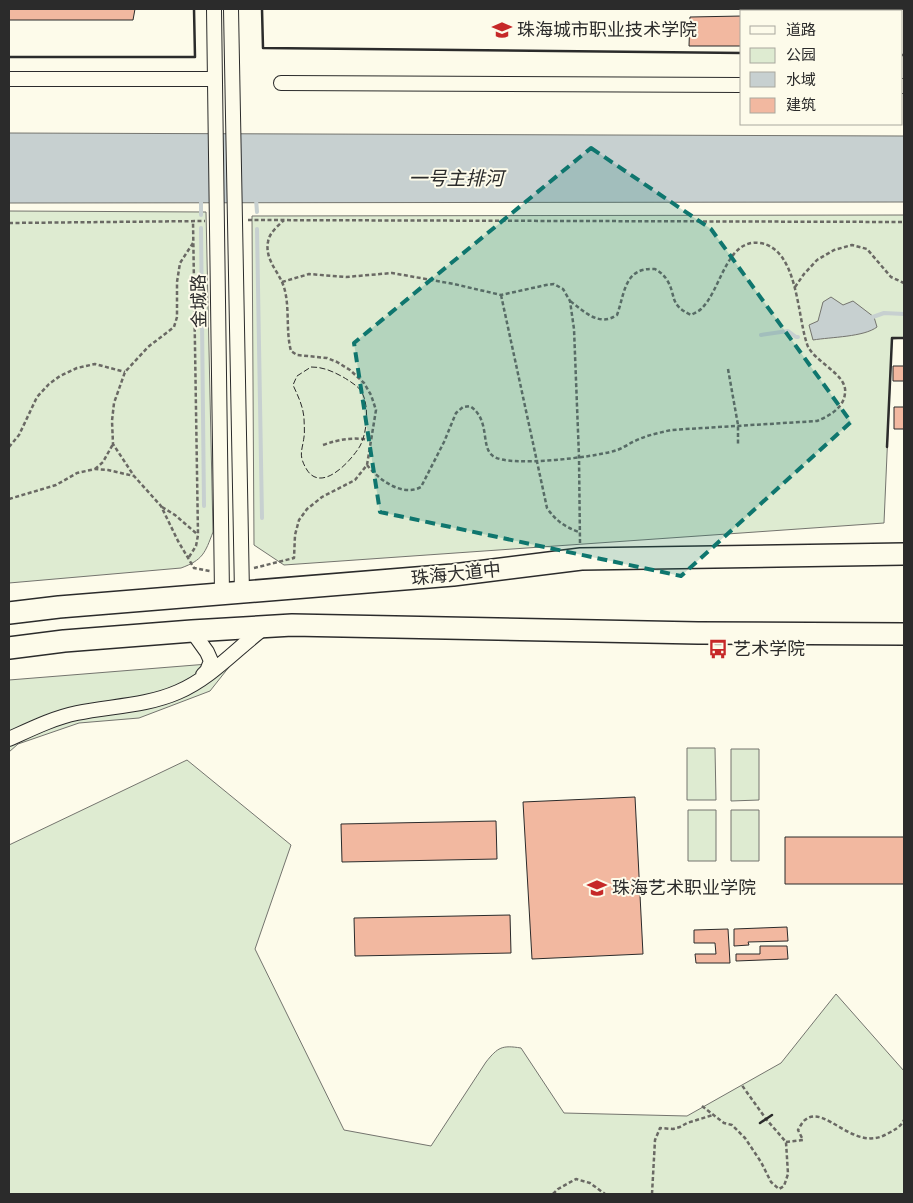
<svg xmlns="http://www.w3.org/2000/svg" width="913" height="1203" font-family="Poppins,'Noto Sans SC',sans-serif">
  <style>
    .green { fill: #deebd1; stroke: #74746e }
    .water { fill: #c7d0d0; stroke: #74746e }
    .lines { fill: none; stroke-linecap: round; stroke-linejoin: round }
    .stream { stroke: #c7d0d0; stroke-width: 4 }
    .building { fill: #f2b8a0; stroke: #2b2b2b }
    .minor-casing { stroke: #2b2b2b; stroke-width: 16 }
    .highway-casing { stroke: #2b2b2b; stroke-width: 24 }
    .path { stroke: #6a6964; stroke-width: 2.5; stroke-dasharray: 4 2.5; stroke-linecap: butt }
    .minor { stroke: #fdfbea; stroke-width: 14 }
    .highway { stroke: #fdfbea; stroke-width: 21 }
    .fence { stroke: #2b2b2b; stroke-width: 1; stroke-dasharray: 6 2.5; stroke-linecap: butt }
    .wall { stroke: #2b2b2b; stroke-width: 2.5 }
    .marked { fill: #0f766e; fill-opacity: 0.2; stroke: #0f766e; stroke-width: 4; stroke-dasharray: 10 6; stroke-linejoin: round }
    .labels { text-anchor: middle; stroke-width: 4; stroke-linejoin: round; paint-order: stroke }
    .poi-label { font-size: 18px; fill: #2b2b2b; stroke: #fdfbea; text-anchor: start }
    .street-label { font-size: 18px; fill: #2b2b2b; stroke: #fdfbea }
    .water-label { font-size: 19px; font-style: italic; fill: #2b2b2b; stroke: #fdfbea }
  </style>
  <rect width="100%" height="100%" fill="#fdfbea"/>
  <path class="green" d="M 9,211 L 206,212 L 213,532 C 205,553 203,560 181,568 L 9,583 Z
    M 904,215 L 904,338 L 892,339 L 884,523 L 284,565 L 254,545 L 252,216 Z
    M 233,662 L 210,691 L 139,718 L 79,723 L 18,744 L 9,752 L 9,680 Z
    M 687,748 L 715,748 L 716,800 L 687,800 Z
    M 731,749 L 759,749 L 759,800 L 731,801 Z
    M 187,760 L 291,845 L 255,949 L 344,1130 L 431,1146 L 486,1062 C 498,1047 502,1045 521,1048 L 564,1113 L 687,1116 L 781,1063 L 836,994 L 904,1071 L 904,1194 L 9,1194 L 9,845 Z
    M 688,810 L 716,810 L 716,861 L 688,861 Z
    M 731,810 L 759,810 L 759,861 L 731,861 Z"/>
  <path class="water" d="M 9,133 L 904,136 L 904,202 L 9,203 Z
    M 831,297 L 843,305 L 853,301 L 874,317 L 877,327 C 864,337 831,337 813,340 L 809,325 L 818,321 L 823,302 Z"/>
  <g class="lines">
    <path class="stream" d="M 256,199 L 257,212
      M 201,200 L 201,215
      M 201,228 L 204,506
      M 257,229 L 262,518
      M 870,318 L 884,313 L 904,314
      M 761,335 L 788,331 L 796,337 L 798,337"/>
  </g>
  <path class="building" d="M 9,9 L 135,9 L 133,20 L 9,20 Z
    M 742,16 L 742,46 L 689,46 L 690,17 Z
    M 893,366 L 904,366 L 904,381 L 893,381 Z
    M 894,407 L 904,407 L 904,429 L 894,429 Z
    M 635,797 L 643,954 L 532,959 L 523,802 Z
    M 496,821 L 497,859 L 342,862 L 341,824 Z
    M 785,837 L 904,837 L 904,884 L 785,884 Z
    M 510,915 L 511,953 L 355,956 L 354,918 Z
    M 787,927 L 788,941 L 748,942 L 749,945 L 734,946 L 734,929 Z
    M 728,929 L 730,963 L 696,963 L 695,954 L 716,954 L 715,943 L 694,943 L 694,930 Z
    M 760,946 L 787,946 L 788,959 L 736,961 L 736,954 L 760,954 Z"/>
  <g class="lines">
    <defs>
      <path id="minor" d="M 214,9 L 222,593
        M 231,9 L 242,593
        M 9,79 L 215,79
        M 281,83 L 742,85
        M 902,86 L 904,86
        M 192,631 L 207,652 L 211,661 L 207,671 L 203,675
        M 9,739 C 31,729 53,718 77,713 C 111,706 146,706 178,692 C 211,678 236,649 264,628"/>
      <path id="highway" d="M 9,613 L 59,607 L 453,575 L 581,559 L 904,554
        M 9,648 L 64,641 L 192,631 L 292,625 L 698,633 L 904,634"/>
    </defs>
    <use href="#minor" class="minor-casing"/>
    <use href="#highway" class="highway-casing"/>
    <path class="path" d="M 248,220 L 904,222
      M 9,223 L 205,221
      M 193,243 L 180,263 L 177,282 L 177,317 L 174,327 L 148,347 L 125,372 L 114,403 L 112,421 L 113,444 L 134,476 L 161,506 L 178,541 L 194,568 L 210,571
      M 282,282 L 309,274 L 346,277 L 392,273 L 454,284 L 501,295 L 546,285 L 554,284 L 563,289 L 570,301 L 574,329 L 579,457 L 580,543
      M 795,287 L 804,274 L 817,260 L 834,250 L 852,245 L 867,249 L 891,277 L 904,283
      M 501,295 L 547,508 C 556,521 565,527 579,532
      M 728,369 L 738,425 L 738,446
      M 323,445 C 340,439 353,437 370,440
      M 9,447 L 19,435 L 37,397 L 49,384 L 60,376 L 77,368 L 95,364 L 125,372
      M 367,465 C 379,480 402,497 421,487 L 444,442 L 456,413 L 463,407 L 470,406 C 491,420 480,447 493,456 C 509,468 594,457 614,451 C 622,449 628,444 635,441 C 647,435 659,433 671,430 L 817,421 C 829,416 844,408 845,393 C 848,374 812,361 807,344 C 797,315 798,249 760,243 C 726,238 721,291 701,309 C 698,312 694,313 691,315 C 668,304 677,296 667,280 C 664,275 660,272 655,269 C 624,267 625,293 617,315 C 599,327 585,312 570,301
      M 95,469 L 103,462 L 113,444
      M 9,499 L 56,485 L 77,473 L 95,469 L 108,470 L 134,476
      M 162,507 L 175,515 L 197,534
      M 189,557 L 196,546 L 198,535 L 193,221
      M 254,568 L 294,558 L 295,535 L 299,520 L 307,509 L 322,497 L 355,480 L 367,465 L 376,410 L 371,395 L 364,383 L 350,370 L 337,362 L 327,358 L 297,355 L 291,351 C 285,329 291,302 282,282 C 276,269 265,258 268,242 C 269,233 278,226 284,220
      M 702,1106 L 724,1123 L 732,1125 L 745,1138 L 761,1162 L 771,1182 L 779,1189 L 784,1186 L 788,1174 L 786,1142 L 766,1119 L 741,1084
      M 786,1142 L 803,1140 L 798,1130 C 800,1127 802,1122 805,1120 C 825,1103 853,1153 887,1134 C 894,1130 901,1127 904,1120
      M 553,1194 L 558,1189 L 576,1179 L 590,1183 L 605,1194
      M 652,1194 L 655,1140 L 660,1128 L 673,1129 L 680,1127 L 687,1123 L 713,1115"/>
    <use href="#minor" class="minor"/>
    <use href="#highway" class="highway"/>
    <path class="fence" d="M 311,367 C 323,367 332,371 343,377 C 348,380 358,386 361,391 C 370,405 367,433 360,446 C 351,461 322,493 307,470 C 298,455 302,452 304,437 C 305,431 304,424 304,418 C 303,406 298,396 293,385 L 297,376 Z"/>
    <path class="wall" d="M 262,9 L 263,48 L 742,53
      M 902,55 L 904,55
      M 9,57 L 195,57 L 194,9
      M 887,447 L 892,338 L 904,338
      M 760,1123 L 772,1115"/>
  </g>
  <path class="marked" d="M 591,148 L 711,229 L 851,422 L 681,576 L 380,512 L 354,343 Z"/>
  <defs>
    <symbol id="university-bare" viewBox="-9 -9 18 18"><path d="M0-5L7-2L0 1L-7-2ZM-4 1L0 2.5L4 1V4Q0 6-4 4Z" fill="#c62828" stroke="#fdfbea" stroke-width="2.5" paint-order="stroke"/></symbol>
    <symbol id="bus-bare" viewBox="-9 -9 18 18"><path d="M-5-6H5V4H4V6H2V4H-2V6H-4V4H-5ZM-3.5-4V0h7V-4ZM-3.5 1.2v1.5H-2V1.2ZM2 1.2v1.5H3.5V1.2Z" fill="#c62828" stroke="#fdfbea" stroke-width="2.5" paint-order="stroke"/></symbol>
  </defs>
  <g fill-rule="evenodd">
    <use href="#university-bare" x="488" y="16" width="28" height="28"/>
    <use href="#bus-bare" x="704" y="635" width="28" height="28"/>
    <use href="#university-bare" x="583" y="874" width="28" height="28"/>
  </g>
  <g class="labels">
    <g class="poi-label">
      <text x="517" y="36">珠海城市职业技术学院</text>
      <text x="733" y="655">艺术学院</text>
      <text x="612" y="894">珠海艺术职业学院</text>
    </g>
    <g class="street-label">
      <text transform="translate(199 301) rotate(-91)" y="6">金城路</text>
      <text transform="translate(456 574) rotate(-6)" y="6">珠海大道中</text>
    </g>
    <g class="water-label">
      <text x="456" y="185">一号主排河</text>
    </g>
  </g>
  <rect width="913" height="1203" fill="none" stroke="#2b2b2b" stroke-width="20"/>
  <rect x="740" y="10" width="162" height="115" fill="#fdfbea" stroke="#a9a89e"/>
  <rect x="750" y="26" width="25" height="8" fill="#fdfbea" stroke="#a9a89e"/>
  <text x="786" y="35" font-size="15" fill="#2b2b2b">道路</text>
  <rect x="750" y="48" width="25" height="15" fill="#deebd1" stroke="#a9a89e"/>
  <text x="786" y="60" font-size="15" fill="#2b2b2b">公园</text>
  <rect x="750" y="72" width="25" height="15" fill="#c7d0d0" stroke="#a9a89e"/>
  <text x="786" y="85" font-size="15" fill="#2b2b2b">水域</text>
  <rect x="750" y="98" width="25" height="15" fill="#f2b8a0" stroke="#a9a89e"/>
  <text x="786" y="110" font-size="15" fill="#2b2b2b">建筑</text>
</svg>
